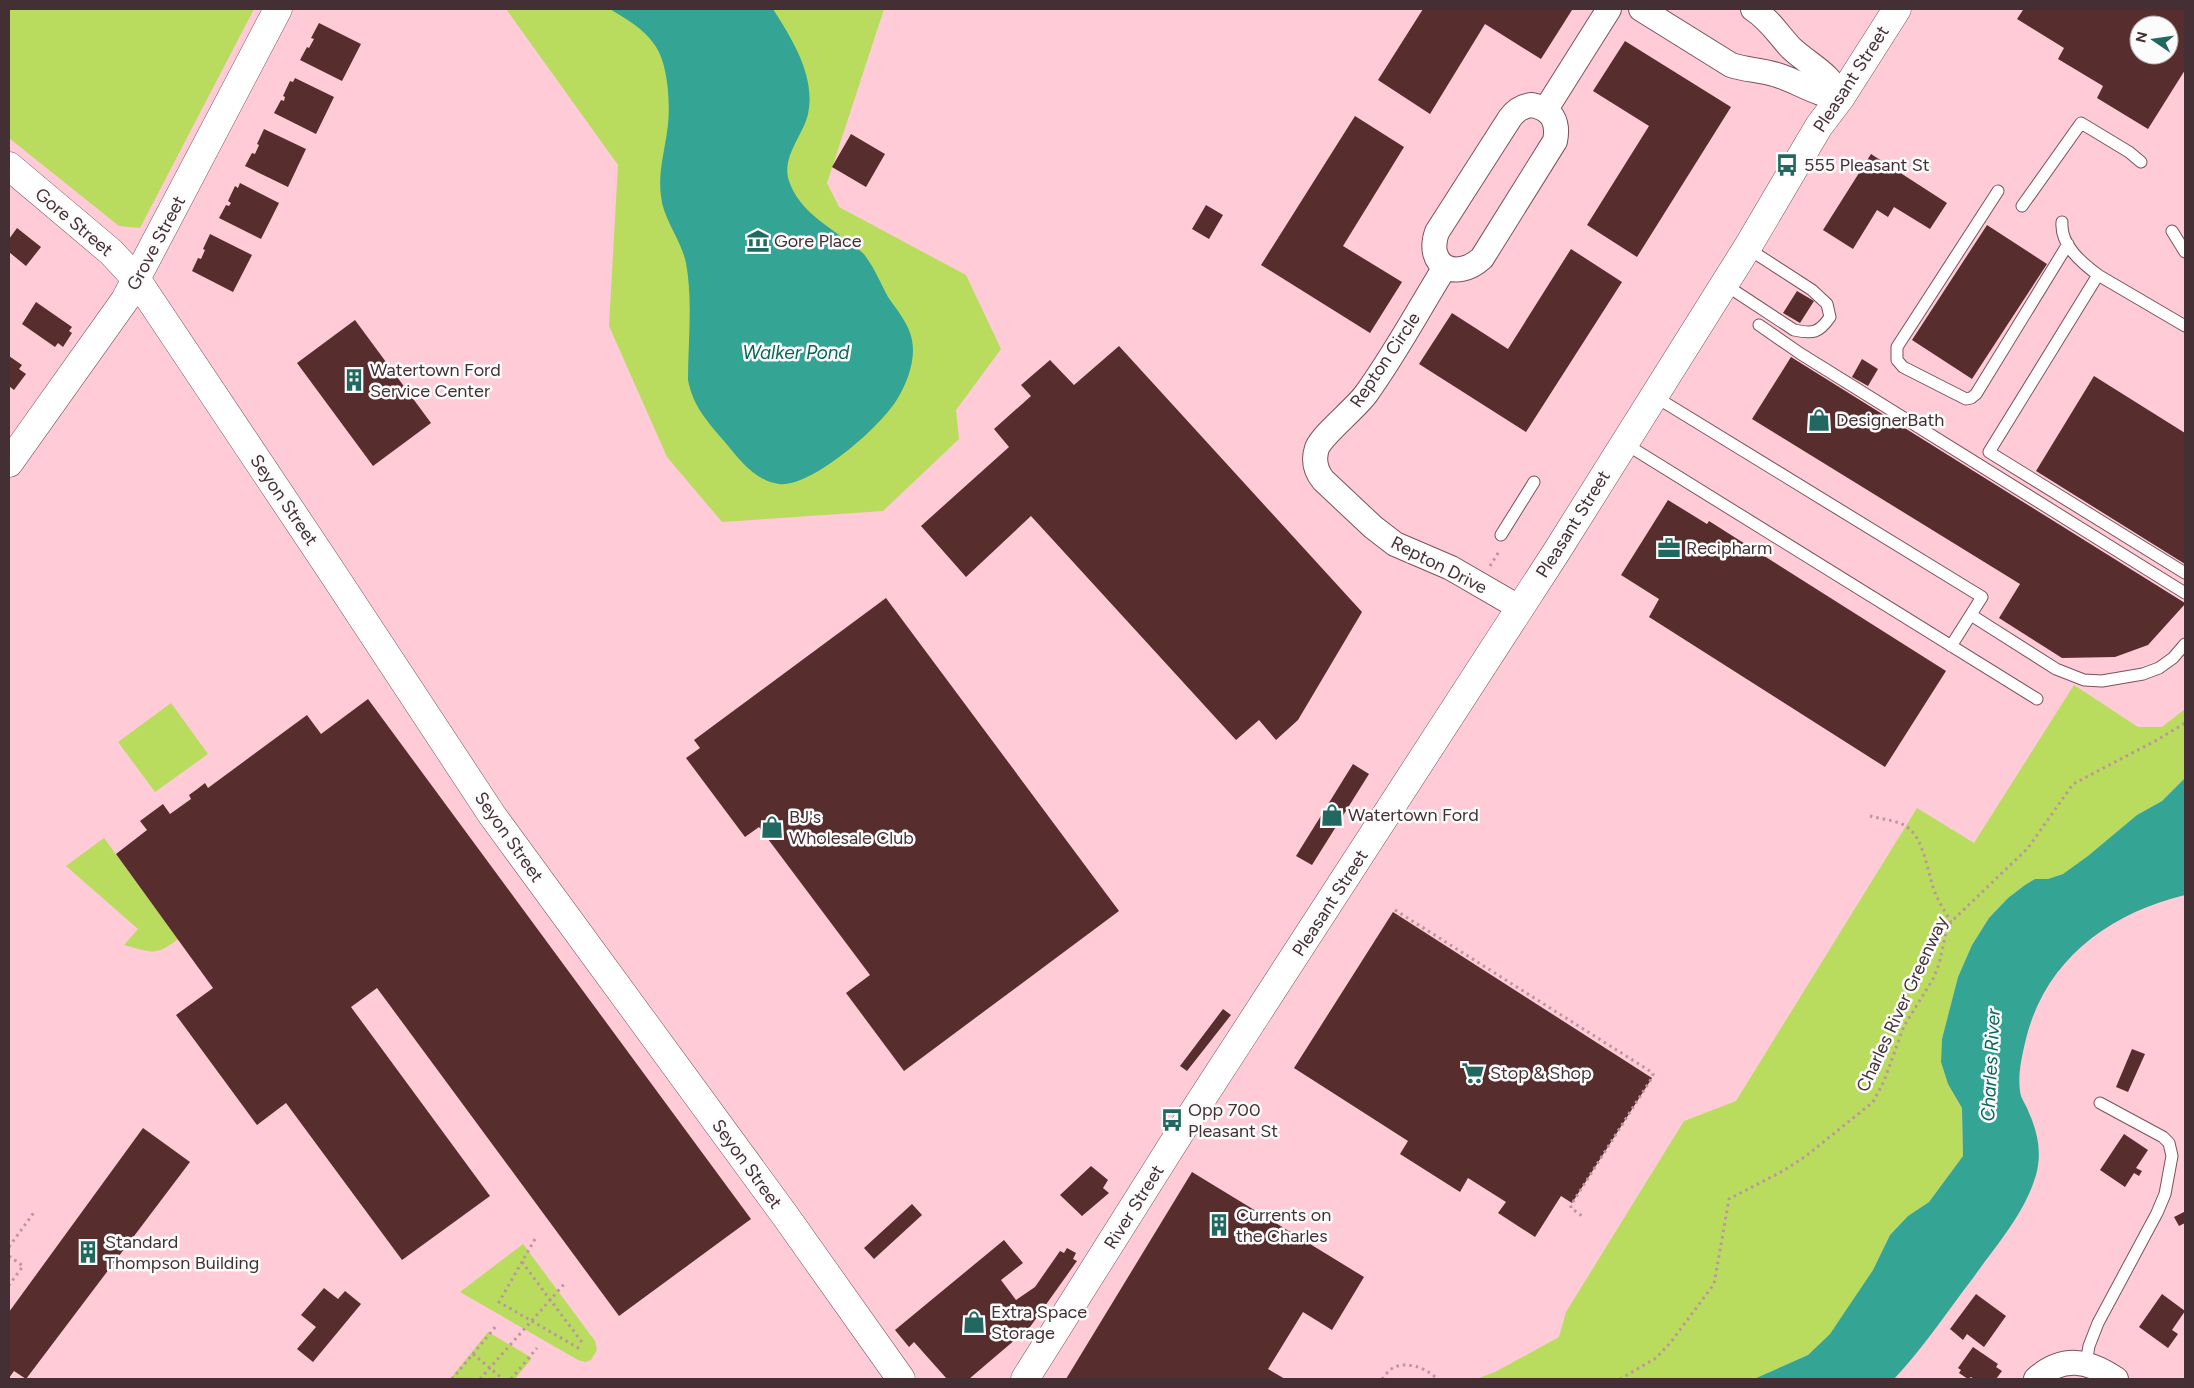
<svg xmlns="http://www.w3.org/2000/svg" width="2194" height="1388" font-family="Figtree,sans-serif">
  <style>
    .green { fill: #b9dc5f }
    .water { fill: #34a495 }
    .building { fill: #572e2d; fill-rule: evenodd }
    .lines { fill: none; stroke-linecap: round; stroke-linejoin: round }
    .service-casing { stroke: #7d515c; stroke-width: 13 }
    .minor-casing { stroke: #7d515c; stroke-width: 26 }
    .tertiary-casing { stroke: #7d515c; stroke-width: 29 }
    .path { stroke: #be959f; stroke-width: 3; stroke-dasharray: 2.5 4; stroke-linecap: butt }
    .service { stroke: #fff; stroke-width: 11 }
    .minor { stroke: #fff; stroke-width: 24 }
    .tertiary { stroke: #fff; stroke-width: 28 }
    .labels { text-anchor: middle; stroke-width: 5; stroke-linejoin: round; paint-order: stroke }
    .street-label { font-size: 18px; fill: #432f34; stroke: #fcfcfc }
    .poi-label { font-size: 18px; fill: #432f34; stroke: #fcfcfc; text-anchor: start }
    .water-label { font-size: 19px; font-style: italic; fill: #08665c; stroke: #fcfcfc }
  </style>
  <rect width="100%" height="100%" fill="#fecbd7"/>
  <path class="green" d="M 9,9 L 254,9 L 140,228 L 119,226 L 9,138 Z
    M 506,9 L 884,9 L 827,183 L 839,207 L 966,275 L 1001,349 L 956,410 L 959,439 L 883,511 L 722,522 L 667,457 L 609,326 L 618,165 Z
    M 2074,685 L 2138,727 L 2162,727 L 2185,709 L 2185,778 L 2162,801 L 2137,815 L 2089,856 L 2063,874 L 2048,879 L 2035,879 L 2025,885 L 2008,898 L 1989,918 L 1972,945 L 1958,977 L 1942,1039 L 1941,1062 L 1948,1084 L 1962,1108 L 1963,1156 L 1929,1202 L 1908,1216 L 1890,1235 L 1873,1270 L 1843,1316 L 1830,1334 L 1808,1355 L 1754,1379 L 1476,1379 L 1495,1372 L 1559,1337 L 1566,1312 L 1684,1121 L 1736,1101 L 1917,808 L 1974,843 Z
    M 171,703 L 208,754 L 155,792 L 118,742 Z
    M 104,838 L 178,939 C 155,957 151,952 124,945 L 138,929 L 66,866 Z
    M 523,1244 L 595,1341 L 597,1350 L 591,1360 L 585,1362 L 578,1360 L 460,1292 Z
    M 488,1332 L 532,1358 L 515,1379 L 450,1379 Z"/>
  <path class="water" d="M 610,9 L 773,9 C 792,39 816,76 808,114 C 803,136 781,157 789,181 C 800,213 831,227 855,247 C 859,250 864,253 866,257 C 875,269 881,284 888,297 C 897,310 909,324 912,340 C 916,360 907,384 896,401 C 880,427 811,488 779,484 C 755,481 739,459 724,441 C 707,421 693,406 688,380 C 688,342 693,301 686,263 C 681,239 663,219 661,196 C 658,173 664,154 667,132 C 671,109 669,63 654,44 C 643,28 626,19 610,9 Z
    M 2185,778 L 2185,895 C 2107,914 2043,962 2025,1043 C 2021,1060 2017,1079 2021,1096 C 2023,1101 2027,1107 2029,1113 C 2038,1133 2042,1153 2036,1175 C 2024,1215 1996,1245 1973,1278 C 1947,1312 1923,1348 1894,1379 L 1754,1379 L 1808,1355 L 1830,1334 L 1873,1270 L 1890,1235 L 1908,1216 L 1929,1202 L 1963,1156 L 1962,1108 L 1948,1084 L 1941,1062 L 1942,1039 L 1958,977 L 1972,945 L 1989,918 L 2008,898 L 2025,885 L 2035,879 L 2048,879 L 2063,874 L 2088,856 L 2137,815 L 2162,801 Z"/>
  <path class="building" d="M 1423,9 L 1570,9 L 1572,10 L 1541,59 L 1485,24 L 1430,114 L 1378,80 Z
    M 2021,9 L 2185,9 L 2185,70 L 2148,129 L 2097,98 L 2103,86 L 2058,59 L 2064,48 L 2017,19 L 2023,10 ZM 2139,25 L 2169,25 L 2169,55 L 2139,55 Z
    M 319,23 L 361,44 L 342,81 L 300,60 L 307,47 L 309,48 L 314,39 L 311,38 Z
    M 1625,41 L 1731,107 L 1637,257 L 1587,225 L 1649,126 L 1593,91 Z
    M 295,78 L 334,97 L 316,134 L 274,113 L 281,100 L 284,101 L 285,97 L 283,96 L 290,81 L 293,82 Z
    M 1355,116 L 1404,147 L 1343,246 L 1402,282 L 1370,333 L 1261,265 Z
    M 264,129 L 306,149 L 288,187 L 245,166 L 252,153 L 255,154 L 259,145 L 257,144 Z
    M 851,134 L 885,154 L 866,187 L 832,167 Z
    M 1871,154 L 1947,203 L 1930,229 L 1894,207 L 1888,217 L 1877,210 L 1853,249 L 1823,230 Z
    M 240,183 L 279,203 L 261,239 L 219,218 L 226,205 L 229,206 L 231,203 L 228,201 L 235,186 L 238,188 Z
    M 1206,205 L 1223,215 L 1209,239 L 1192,229 Z
    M 1987,225 L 2047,264 L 1972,379 L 1912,340 Z
    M 17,228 L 41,247 L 26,266 L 9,252 L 9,239 Z
    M 210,234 L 252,255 L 233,292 L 192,271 L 198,258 L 201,259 L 205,250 L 203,249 Z
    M 1571,249 L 1622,282 L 1526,432 L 1419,364 L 1452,313 L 1508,349 Z
    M 1797,291 L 1814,301 L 1800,323 L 1783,313 Z
    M 36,302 L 72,327 L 69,331 L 72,333 L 63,347 L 58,343 L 55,347 L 22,324 Z
    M 355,320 L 431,423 L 373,466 L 297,363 Z
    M 1119,346 L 1362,612 L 1298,720 L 1276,740 L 1259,720 L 1236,740 L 1031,516 L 966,577 L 921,526 L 1009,447 L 994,429 L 1031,396 L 1021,385 L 1050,360 L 1074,385 Z
    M 9,356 L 22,365 L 19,369 L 26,374 L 14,390 L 9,386 Z
    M 1791,357 L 2185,603 L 2185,604 L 2148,645 L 2115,657 L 2062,658 L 1999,618 L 2020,584 L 1752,419 Z
    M 1862,359 L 1878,369 L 1868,386 L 1852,377 Z
    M 2094,376 L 2185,433 L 2185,564 L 2036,471 Z
    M 1668,500 L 1707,524 L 1709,521 L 1946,671 L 1885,767 L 1649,617 L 1659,599 L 1621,575 Z
    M 886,598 L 1119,911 L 904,1071 L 846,993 L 870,975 L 759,827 L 745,837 L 686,758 L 700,748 L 694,740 Z
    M 368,699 L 751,1219 L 619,1316 L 377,988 L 351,1007 L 490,1196 L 402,1260 L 286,1103 L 257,1125 L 176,1015 L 213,988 L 116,854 L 147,830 L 140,821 L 163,804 L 170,814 L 191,799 L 189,795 L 196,790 L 205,783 L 208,788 L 307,715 L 321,734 Z
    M 1353,764 L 1369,774 L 1312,865 L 1296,856 Z
    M 1393,912 L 1652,1078 L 1572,1203 L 1561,1196 L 1535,1237 L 1498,1213 L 1506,1202 L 1468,1178 L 1460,1192 L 1400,1154 L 1408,1141 L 1294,1068 Z
    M 1223,1009 L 1231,1015 L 1187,1071 L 1180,1066 Z
    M 2132,1049 L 2145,1054 L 2128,1092 L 2116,1087 Z
    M 143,1128 L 190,1162 L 26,1379 L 14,1371 L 9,1378 L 9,1312 Z
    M 2124,1134 L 2148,1150 L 2136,1168 L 2142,1171 L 2139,1176 L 2134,1173 L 2125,1187 L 2100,1170 Z
    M 1091,1166 L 1108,1180 L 1103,1188 L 1109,1193 L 1082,1216 L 1060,1195 Z
    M 1192,1172 L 1364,1277 L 1332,1330 L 1303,1312 L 1268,1369 L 1285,1379 L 1066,1379 Z
    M 912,1204 L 922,1215 L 874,1259 L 864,1248 Z
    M 2184,1212 L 2185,1223 L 2179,1226 L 2174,1217 Z
    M 1004,1240 L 1023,1263 L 1001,1280 L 1016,1300 L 1035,1287 L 1060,1251 L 1064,1253 L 1067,1248 L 1076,1253 L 1073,1259 L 1077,1261 L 1030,1327 L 969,1379 L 947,1379 L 914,1342 L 909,1347 L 895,1330 Z
    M 324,1288 L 338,1299 L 345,1291 L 361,1304 L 313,1362 L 297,1349 L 316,1327 L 301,1315 Z
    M 1976,1294 L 2006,1316 L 1984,1347 L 1967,1334 L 1963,1340 L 1950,1329 Z
    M 2162,1294 L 2185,1311 L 2172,1330 L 2178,1334 L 2168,1348 L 2139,1327 Z
    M 1973,1347 L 1998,1364 L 1996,1367 L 2002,1371 L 1996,1379 L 1974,1379 L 1971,1377 L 1968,1379 L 1959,1373 L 1961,1370 L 1958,1368 Z"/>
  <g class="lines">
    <defs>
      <path id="service" d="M 1998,191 L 1897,347 L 1897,360 L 1903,367 L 1966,399 L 1971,398 L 1976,394 L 2068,244
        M 2022,206 L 2081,123 L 2129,152 L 2141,162
        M 2062,222 C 2060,245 2082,263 2098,275 L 1989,452 L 2185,573
        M 2172,231 L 2185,252
        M 2098,275 L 2185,326
        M 1724,284 L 1794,330 C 1813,334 1819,333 1830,317 L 1827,304 L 1812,290 L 1747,248
        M 1759,325 L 1801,354 L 2185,593
        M 1654,396 L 1982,597 L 1951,646
        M 1624,443 L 2037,699
        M 1501,535 L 1534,482
        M 1971,615 L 2056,669 L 2084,680 L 2102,681 L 2143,674 L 2159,668 L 2173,658 L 2185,644
        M 2086,1363 L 2089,1346 L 2098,1323 L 2157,1213 L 2165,1194 L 2172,1156 L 2169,1143 L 2163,1137 L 2100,1103"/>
      <path id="minor" d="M 1641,9 L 1731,65 C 1746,70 1762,70 1777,75 C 1800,82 1817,96 1841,97 C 1830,73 1809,65 1791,48 C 1778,34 1769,19 1753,9
        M 1532,105 C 1552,109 1559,122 1555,141 L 1482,258 C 1456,282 1425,266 1437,232 L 1510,118 C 1516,110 1522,106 1532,105 Z
        M 1546,109 L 1609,9
        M 1445,267 C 1419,309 1395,354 1366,394 C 1355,409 1322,435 1317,448 C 1313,460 1315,470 1323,480 L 1373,527 L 1395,544 L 1451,568 L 1520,608
        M 2036,1379 C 2063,1355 2088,1360 2116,1379"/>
      <path id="tertiary" d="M 9,166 L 111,252 L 137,280 L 330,569 L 492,815 L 784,1214 L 901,1379
        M 9,463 L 125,300 L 278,9
        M 1025,1379 L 1183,1128 L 1557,551 L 1747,248 L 1819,126 L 1841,97 L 1897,9"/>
    </defs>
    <use href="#service" class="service-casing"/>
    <use href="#minor" class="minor-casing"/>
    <use href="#tertiary" class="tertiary-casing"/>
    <path class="path" d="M 1490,566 L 1500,550
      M 1870,816 C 1881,819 1894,820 1904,825 C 1925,836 1927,874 1936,895 C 1940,904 1946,913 1951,922
      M 1395,910 L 1653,1073 L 1653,1076 L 1571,1205 L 1571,1208 L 1582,1216
      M 535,1239 L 499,1302 L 580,1349
      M 9,1247 L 35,1211
      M 9,1256 L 23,1266 L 9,1285
      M 522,1262 L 584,1345
      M 473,1354 L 503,1379
      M 452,1379 L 497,1325
      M 480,1379 L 566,1282
      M 511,1379 L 537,1348
      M 1382,1379 C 1385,1376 1387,1372 1390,1370 C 1403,1359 1428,1368 1437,1379
      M 1620,1379 L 1656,1358 L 1671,1342 L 1714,1284 L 1729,1199 L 1783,1171 L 1806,1156 L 1873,1102 L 1884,1081 L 1904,1026 L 1933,979 L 1939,964 L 1946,933 L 1951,922 L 2028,848 L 2073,784 L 2157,740 L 2185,723"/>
    <use href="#service" class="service"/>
    <use href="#minor" class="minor"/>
    <use href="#tertiary" class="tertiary"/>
  </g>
  <defs>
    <symbol id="bus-bare" viewBox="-9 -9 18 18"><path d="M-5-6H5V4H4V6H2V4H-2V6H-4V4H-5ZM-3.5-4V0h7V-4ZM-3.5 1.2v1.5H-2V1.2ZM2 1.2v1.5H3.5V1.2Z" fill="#216960" stroke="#fcfcfc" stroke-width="2.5" paint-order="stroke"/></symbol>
    <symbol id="museum-bare" viewBox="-9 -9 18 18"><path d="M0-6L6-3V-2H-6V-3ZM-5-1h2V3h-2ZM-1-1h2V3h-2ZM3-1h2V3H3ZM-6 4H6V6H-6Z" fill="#216960" stroke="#fcfcfc" stroke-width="2.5" paint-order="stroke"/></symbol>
    <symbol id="building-bare" viewBox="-9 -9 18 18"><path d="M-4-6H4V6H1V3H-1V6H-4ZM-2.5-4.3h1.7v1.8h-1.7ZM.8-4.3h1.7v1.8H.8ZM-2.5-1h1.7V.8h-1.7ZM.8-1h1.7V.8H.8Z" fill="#216960" stroke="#fcfcfc" stroke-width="2.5" paint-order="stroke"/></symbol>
    <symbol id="shop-bare" viewBox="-9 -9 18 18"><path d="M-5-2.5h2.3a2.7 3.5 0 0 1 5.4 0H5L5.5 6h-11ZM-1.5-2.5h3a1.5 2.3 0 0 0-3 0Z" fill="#216960" stroke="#fcfcfc" stroke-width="2.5" paint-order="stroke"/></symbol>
    <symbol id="office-bare" viewBox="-9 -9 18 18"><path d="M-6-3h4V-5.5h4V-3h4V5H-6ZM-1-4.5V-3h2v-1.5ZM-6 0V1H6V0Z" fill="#216960" stroke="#fcfcfc" stroke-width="2.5" paint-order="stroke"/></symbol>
    <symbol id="supermarket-bare" viewBox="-9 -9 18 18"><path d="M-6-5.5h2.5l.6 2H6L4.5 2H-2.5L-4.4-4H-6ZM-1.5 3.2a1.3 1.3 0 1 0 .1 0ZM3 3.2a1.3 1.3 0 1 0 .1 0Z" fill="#216960" stroke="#fcfcfc" stroke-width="2.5" paint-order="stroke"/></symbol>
  </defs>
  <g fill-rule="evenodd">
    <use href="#bus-bare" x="1771" y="149" width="32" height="32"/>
    <use href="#museum-bare" x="742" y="225" width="32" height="32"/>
    <use href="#building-bare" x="338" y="364" width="32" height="32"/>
    <use href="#shop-bare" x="1803" y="404" width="32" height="32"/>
    <use href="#office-bare" x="1653" y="532" width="32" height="32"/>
    <use href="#shop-bare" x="1316" y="799" width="32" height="32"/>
    <use href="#shop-bare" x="756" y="811" width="32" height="32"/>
    <use href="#supermarket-bare" x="1457" y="1057" width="32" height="32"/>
    <use href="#bus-bare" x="1156" y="1104" width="32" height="32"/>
    <use href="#building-bare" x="1203" y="1209" width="32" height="32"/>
    <use href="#building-bare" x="72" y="1236" width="32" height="32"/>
    <use href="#shop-bare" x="958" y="1306" width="32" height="32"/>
  </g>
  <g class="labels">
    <g class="street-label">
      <text transform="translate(1851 79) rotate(-57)" y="6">Pleasant Street</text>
      <text transform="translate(74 222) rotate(40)" y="6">Gore Street</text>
      <text transform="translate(156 243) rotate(-62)" y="6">Grove Street</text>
      <text transform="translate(1385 360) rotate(-56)" y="6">Repton Circle</text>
      <text transform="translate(284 500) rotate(56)" y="6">Seyon Street</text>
      <text transform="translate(1573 524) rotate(-58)" y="6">Pleasant Street</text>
      <text transform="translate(1439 565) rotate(27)" y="6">Repton Drive</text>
      <text transform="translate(509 837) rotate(55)" y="6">Seyon Street</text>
      <text transform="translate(1330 903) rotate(-57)" y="6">Pleasant Street</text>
      <text transform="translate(1902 1004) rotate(-65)" y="6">Charles River Greenway</text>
      <text transform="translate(747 1164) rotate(54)" y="6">Seyon Street</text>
      <text transform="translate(1134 1207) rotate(-58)" y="6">River Street</text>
    </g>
    <g class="poi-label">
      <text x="1804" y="171">555 Pleasant St</text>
      <text x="774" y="247">Gore Place</text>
      <text x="370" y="376">Watertown Ford<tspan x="370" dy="21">Service Center</tspan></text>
      <text x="1836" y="426">DesignerBath</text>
      <text x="1686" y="554">Recipharm</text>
      <text x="1348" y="821">Watertown Ford</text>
      <text x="789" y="823">BJ's<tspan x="789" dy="21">Wholesale Club</tspan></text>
      <text x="1490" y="1079">Stop &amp; Shop</text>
      <text x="1188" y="1116">Opp 700<tspan x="1188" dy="21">Pleasant St</tspan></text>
      <text x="1236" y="1221">Currents on<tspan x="1236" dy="21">the Charles</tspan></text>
      <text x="105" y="1248">Standard<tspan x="105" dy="21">Thompson Building</tspan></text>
      <text x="991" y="1318">Extra Space<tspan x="991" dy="21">Storage</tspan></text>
    </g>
    <g class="water-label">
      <text x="796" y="359">Walker Pond</text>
      <text transform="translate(1990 1065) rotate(-87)" y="7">Charles River</text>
    </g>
  </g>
  <rect width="2194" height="1388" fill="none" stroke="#432f34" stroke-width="20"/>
  <g transform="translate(2154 40) rotate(283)"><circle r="24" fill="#fcfcfc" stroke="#b2aaac"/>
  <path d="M0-4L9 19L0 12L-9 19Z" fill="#216960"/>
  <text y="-8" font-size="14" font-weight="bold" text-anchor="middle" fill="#432f34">N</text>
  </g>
</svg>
